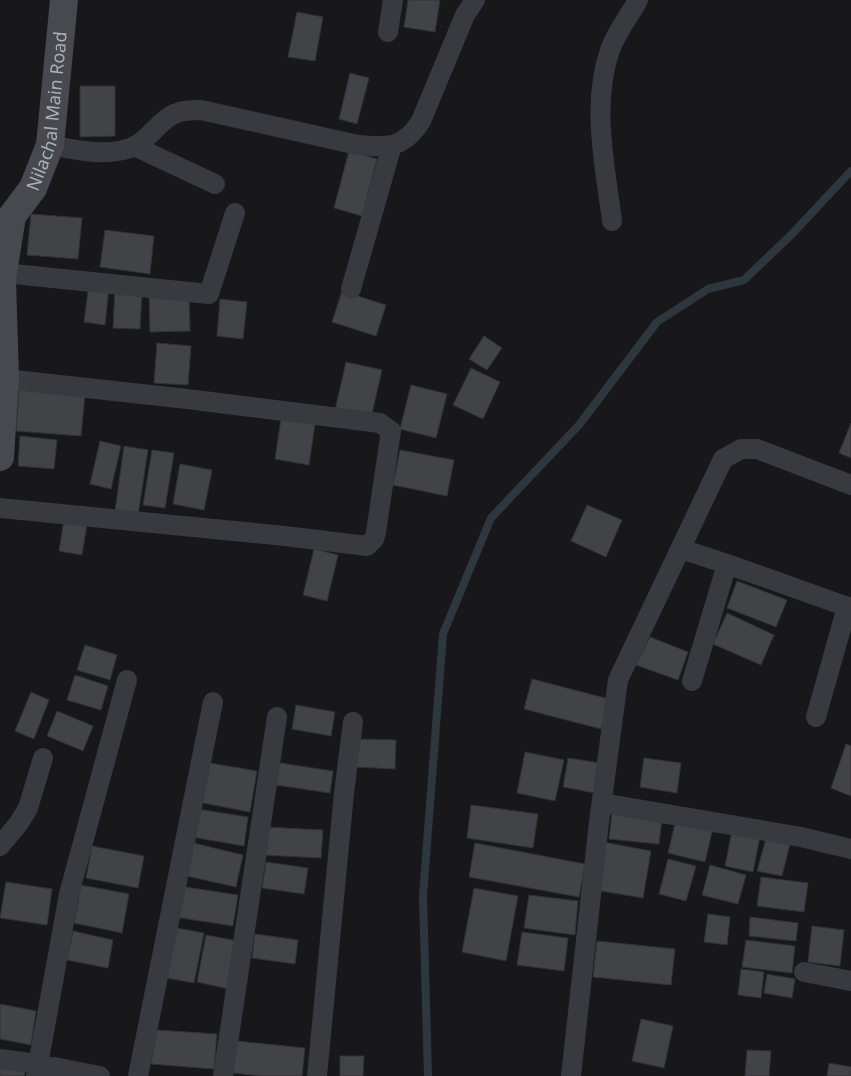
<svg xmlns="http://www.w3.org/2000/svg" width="851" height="1076" font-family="'Noto Sans',sans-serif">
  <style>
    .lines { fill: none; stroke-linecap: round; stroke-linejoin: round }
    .stream { stroke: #2d383e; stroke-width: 8 }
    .building { fill: #424347; stroke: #323236 }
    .street { stroke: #393a3f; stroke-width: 20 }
    .secondary { stroke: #47494f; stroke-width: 28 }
    .labels { text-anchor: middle; stroke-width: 4; stroke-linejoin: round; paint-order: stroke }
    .street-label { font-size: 18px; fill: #aab0ba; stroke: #131315 }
  </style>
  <rect width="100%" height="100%" fill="#18181a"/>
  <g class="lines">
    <path class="stream" d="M 428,1076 L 423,896 L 443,634 L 491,518 L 579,425 L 657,322 L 708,289 L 744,280 L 792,234 L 851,171"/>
  </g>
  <path class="building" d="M 408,0 L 440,0 L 435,32 L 404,27 Z
    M 297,12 L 323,17 L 315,61 L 288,57 Z
    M 350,73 L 369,78 L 357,124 L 339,119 Z
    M 80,86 L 115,86 L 115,136 L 80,137 Z
    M 349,151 L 377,159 L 362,216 L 334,208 Z
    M 31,214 L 82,218 L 78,259 L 27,255 Z
    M 105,230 L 154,236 L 150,274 L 100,267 Z
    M 89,284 L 109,287 L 105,325 L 84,322 Z
    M 115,290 L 142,292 L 140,329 L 113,328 Z
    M 342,291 L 386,305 L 376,336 L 332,322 Z
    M 189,294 L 190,331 L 150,332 L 149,295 Z
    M 220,299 L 247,302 L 243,339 L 217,336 Z
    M 484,336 L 502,348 L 487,370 L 469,359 Z
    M 157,343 L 191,346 L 188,385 L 154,383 Z
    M 346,362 L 382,370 L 371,418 L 335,410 Z
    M 471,368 L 500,382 L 483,419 L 453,405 Z
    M 411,385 L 447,394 L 436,438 L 400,429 Z
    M 19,389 L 85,394 L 81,436 L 16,431 Z
    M 281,419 L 315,424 L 309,465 L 275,459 Z
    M 851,423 L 851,458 L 839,453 Z
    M 20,436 L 57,440 L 54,469 L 18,466 Z
    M 100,441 L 121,446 L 111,489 L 90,484 Z
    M 124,446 L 148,450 L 138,515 L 115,511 Z
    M 152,450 L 174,453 L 165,508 L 143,505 Z
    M 400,450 L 454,460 L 447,496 L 393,485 Z
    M 180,464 L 212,470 L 204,510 L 173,504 Z
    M 587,505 L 622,520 L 606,557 L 571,541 Z
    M 64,520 L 87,524 L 82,555 L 59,551 Z
    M 314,549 L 338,555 L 327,601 L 303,595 Z
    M 737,581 L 787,600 L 776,627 L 727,608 Z
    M 727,613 L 774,635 L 761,665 L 713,644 Z
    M 650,637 L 688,652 L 678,680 L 636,665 Z
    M 85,645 L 117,655 L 110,680 L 77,670 Z
    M 75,675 L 108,686 L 101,710 L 67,700 Z
    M 532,679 L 609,699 L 601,729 L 524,709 Z
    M 31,692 L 49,700 L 34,739 L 15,731 Z
    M 296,705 L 335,712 L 331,736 L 292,729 Z
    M 57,711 L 93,726 L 83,751 L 47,736 Z
    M 356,739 L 396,740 L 395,769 L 355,767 Z
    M 846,744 L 851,746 L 851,796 L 831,788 Z
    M 525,752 L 564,760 L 555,801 L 517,793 Z
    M 568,758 L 600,763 L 595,793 L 563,787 Z
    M 644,758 L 681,763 L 677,793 L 640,787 Z
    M 204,762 L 257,771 L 250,812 L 198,802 Z
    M 280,763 L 333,771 L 330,793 L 276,785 Z
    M 471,805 L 538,814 L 533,848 L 467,838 Z
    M 197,809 L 248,817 L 244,846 L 192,837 Z
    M 612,813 L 662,819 L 659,844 L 609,839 Z
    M 676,819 L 713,828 L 705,862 L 668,853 Z
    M 266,827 L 323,830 L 321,858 L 264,855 Z
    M 732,831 L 760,836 L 753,872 L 725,866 Z
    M 767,835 L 791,840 L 782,876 L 757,871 Z
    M 189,842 L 243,855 L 236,887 L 182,875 Z
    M 603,842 L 651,851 L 643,898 L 595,890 Z
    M 475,843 L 585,864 L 579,897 L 469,877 Z
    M 92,846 L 144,856 L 138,888 L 86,878 Z
    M 668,859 L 696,866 L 686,901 L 659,894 Z
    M 266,862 L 308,868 L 304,894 L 262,888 Z
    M 710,865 L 746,875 L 738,904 L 702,895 Z
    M 761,877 L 808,883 L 804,912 L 757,906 Z
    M 6,882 L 52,889 L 47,925 L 0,918 Z
    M 81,885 L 129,894 L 122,933 L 74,923 Z
    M 179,886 L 238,895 L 233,926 L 175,917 Z
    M 474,888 L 518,896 L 506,961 L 462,952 Z
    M 529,895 L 578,901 L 575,935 L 524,928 Z
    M 708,914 L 730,917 L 727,945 L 704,942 Z
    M 750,917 L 798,923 L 796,941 L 749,936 Z
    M 812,926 L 844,930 L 840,966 L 808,962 Z
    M 171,927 L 204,933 L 194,983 L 162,977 Z
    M 73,931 L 113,940 L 108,968 L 67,960 Z
    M 522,932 L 568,938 L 564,971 L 517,965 Z
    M 255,934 L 298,940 L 295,964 L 252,958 Z
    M 206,935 L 238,941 L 229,989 L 197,982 Z
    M 746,940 L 795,946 L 792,973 L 742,967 Z
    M 597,941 L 675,949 L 671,985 L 593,977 Z
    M 741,969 L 764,972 L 761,998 L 738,995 Z
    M 767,974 L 795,979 L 792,998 L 764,993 Z
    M 0,1004 L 36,1011 L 31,1045 L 0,1039 Z
    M 641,1019 L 673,1026 L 664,1068 L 632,1061 Z
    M 157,1030 L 217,1034 L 214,1069 L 151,1064 Z
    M 236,1041 L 305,1048 L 302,1076 L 261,1076 L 233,1073 Z
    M 747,1050 L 771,1051 L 769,1076 L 745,1076 Z
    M 340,1056 L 364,1056 L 363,1076 L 340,1076 Z
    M 829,1063 L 851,1067 L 851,1076 L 827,1076 Z
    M 0,1068 L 25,1072 L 24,1076 L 0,1076 Z"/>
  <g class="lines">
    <path class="street" d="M 388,32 L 393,0
      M 50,145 C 75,150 110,158 135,146 C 150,138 159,121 174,114 C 183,110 192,110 201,110 L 358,145 C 388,148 404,148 421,121 L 465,15 L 475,0
      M 134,146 L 215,184
      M 612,221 C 605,165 591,105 610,50 C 616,33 629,16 638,0
      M 4,273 L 209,294 L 235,213
      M 351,289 L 392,145
      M 0,508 L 285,536 L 367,546 L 374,539 L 376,532 L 391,431 L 380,423 L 187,399 L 5,379
      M 681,549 L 727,564 L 851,608
      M 692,681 L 727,564
      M 816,717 L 847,607
      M 602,803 L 801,837 L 851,849
      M 0,846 L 19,823 L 28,808 L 43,758
      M 804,972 L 851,981
      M 0,1059 L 38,1064 L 100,1076
      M 36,1076 L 69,894 L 127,680
      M 138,1076 L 213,702
      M 223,1076 L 277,717
      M 317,1076 L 344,793 L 353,722
      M 571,1076 L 599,822 L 618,680 L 723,459 L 741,449 L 757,449 L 851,485"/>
    <path class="secondary" id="s1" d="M 0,457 L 5,379 L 2,279 L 12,216 L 33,188 L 50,145 L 64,0"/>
  </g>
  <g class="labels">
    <g class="street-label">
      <text dy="6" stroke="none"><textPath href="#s1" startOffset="356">Nilachal Main Road</textPath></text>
    </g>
  </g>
</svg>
